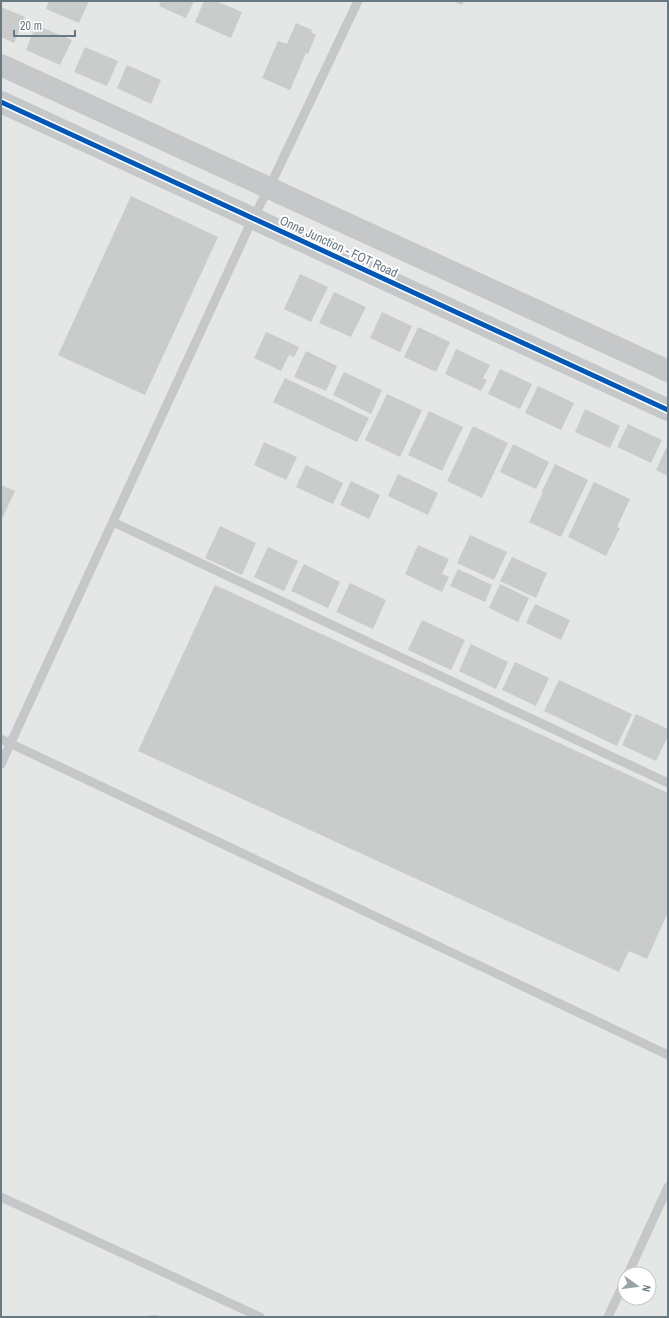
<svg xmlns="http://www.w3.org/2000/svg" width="669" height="1318" font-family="'Archivo Narrow',sans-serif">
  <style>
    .built { fill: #e5e6e6; fill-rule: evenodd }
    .building { fill: #cacccc }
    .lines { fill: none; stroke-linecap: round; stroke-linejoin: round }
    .service { stroke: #c5c7c8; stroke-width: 9 }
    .tertiary { stroke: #c5c7c8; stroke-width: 22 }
    .cycleway-casing { stroke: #fff; stroke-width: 8 }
    .cycleway { stroke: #0057b8; stroke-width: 5 }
    .labels { text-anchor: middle; stroke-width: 4; stroke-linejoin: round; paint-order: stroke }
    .street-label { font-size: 13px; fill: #687981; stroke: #fff }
  </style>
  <rect width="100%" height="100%" fill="#f5f5f4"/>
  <path class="built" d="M 1,1 L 668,1 L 668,1317 L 1,1317 ZM 625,1274 L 649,1274 L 649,1298 L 625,1298 Z"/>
  <path class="building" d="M 49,1 L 89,1 L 79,23 L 46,9 Z
    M 161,1 L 194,1 L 186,18 L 159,6 Z
    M 204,1 L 216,1 L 242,12 L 231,38 L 195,22 Z
    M 452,1 L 464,1 L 462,5 Z
    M 1,7 L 25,17 L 14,43 L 1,37 Z
    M 296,23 L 312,30 L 311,32 L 316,35 L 308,54 L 306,53 L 290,90 L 262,78 L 278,41 L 287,44 Z
    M 36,25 L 72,40 L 60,65 L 26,50 Z
    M 85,47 L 118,61 L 107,86 L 74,72 Z
    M 127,65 L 161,80 L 151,104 L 117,88 Z
    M 131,196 L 218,237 L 145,395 L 58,355 Z
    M 300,274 L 328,287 L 311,322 L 284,309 Z
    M 334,292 L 366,307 L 351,337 L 319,323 Z
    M 382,312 L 412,326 L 400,352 L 370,338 Z
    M 418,327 L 450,342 L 436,372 L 404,357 Z
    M 266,332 L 299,347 L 294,357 L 289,355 L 281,371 L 254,358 Z
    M 456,349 L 490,365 L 483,378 L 487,380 L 481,391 L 445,374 Z
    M 306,351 L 337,366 L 326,391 L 294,377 Z
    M 500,369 L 532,384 L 520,409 L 488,394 Z
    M 344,372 L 382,390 L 371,414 L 333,395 Z
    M 285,378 L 369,418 L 357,442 L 273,402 Z
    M 538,386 L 574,403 L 561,430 L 525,413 Z
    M 387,394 L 422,410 L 400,457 L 365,440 Z
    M 585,409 L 620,426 L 610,448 L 575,432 Z
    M 429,411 L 463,427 L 442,471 L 408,455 Z
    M 628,424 L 662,440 L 651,463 L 617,447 Z
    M 473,426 L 508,443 L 482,498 L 447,481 Z
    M 264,442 L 297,457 L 286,480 L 254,465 Z
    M 513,444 L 549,462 L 536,489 L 500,472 Z
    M 668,444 L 668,476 L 656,470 Z
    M 555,464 L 588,480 L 561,537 L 529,522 L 543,492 L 542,491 Z
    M 306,465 L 343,483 L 333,504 L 296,487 Z
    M 398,474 L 438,493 L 428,515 L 388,496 Z
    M 351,481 L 380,495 L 369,519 L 340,505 Z
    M 594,482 L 630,499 L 617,527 L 620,528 L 606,556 L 568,537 Z
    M 1,485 L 15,491 L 1,521 Z
    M 220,526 L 256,543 L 242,575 L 205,558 Z
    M 470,535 L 507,552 L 494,580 L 457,563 Z
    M 418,545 L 449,559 L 442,574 L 449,577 L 442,592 L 405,574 Z
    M 268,547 L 298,561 L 284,591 L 254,577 Z
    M 512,557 L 547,573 L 536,598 L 500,581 Z
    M 304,564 L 340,582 L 328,608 L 291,591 Z
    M 458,569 L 492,585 L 485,602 L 450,586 Z
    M 350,583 L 386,600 L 373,629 L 336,612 Z
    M 500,584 L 529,598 L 518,622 L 489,608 Z
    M 215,585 L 668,793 L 668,912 L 647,959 L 629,951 L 619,972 L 138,751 Z
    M 535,604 L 570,620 L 561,640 L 526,623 Z
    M 422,620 L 465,640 L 451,670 L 408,650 Z
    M 471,644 L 508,662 L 496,689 L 459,671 Z
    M 515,662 L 549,678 L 536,706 L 502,690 Z
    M 559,680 L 632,714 L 617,746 L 544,711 Z
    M 636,714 L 668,729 L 668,736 L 656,761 L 622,745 Z
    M 151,1315 L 157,1315 L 161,1317 L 144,1317 Z"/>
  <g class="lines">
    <path class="service" d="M 113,522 L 668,783
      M 1,739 L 668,1055
      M 1,764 L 253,218 L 269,188 L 358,1
      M 1,1197 L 260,1317
      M 628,1274 L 668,1187
      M 608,1317 L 625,1281"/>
    <path class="tertiary" d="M 1,65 L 668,371
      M 1,102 L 668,410"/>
    <defs>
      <path id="cycleway" d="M 1,102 L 668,410"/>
    </defs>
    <use href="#cycleway" class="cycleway-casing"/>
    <use href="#cycleway" class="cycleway"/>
  </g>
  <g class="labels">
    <g class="street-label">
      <text transform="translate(339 246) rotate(25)" y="5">Onne Junction - FOT Road</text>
    </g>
  </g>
  <rect width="669" height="1318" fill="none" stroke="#687981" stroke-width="4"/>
  <g transform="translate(637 1286) rotate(104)"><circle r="19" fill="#ffffff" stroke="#c3c9cd"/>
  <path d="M0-3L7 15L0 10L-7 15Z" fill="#99a4a9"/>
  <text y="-6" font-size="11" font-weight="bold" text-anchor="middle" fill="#687981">N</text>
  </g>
  <path d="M14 30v6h61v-6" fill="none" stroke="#687981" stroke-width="2"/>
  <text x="20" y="30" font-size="12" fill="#687981" stroke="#ffffff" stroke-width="3" paint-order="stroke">20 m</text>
</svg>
